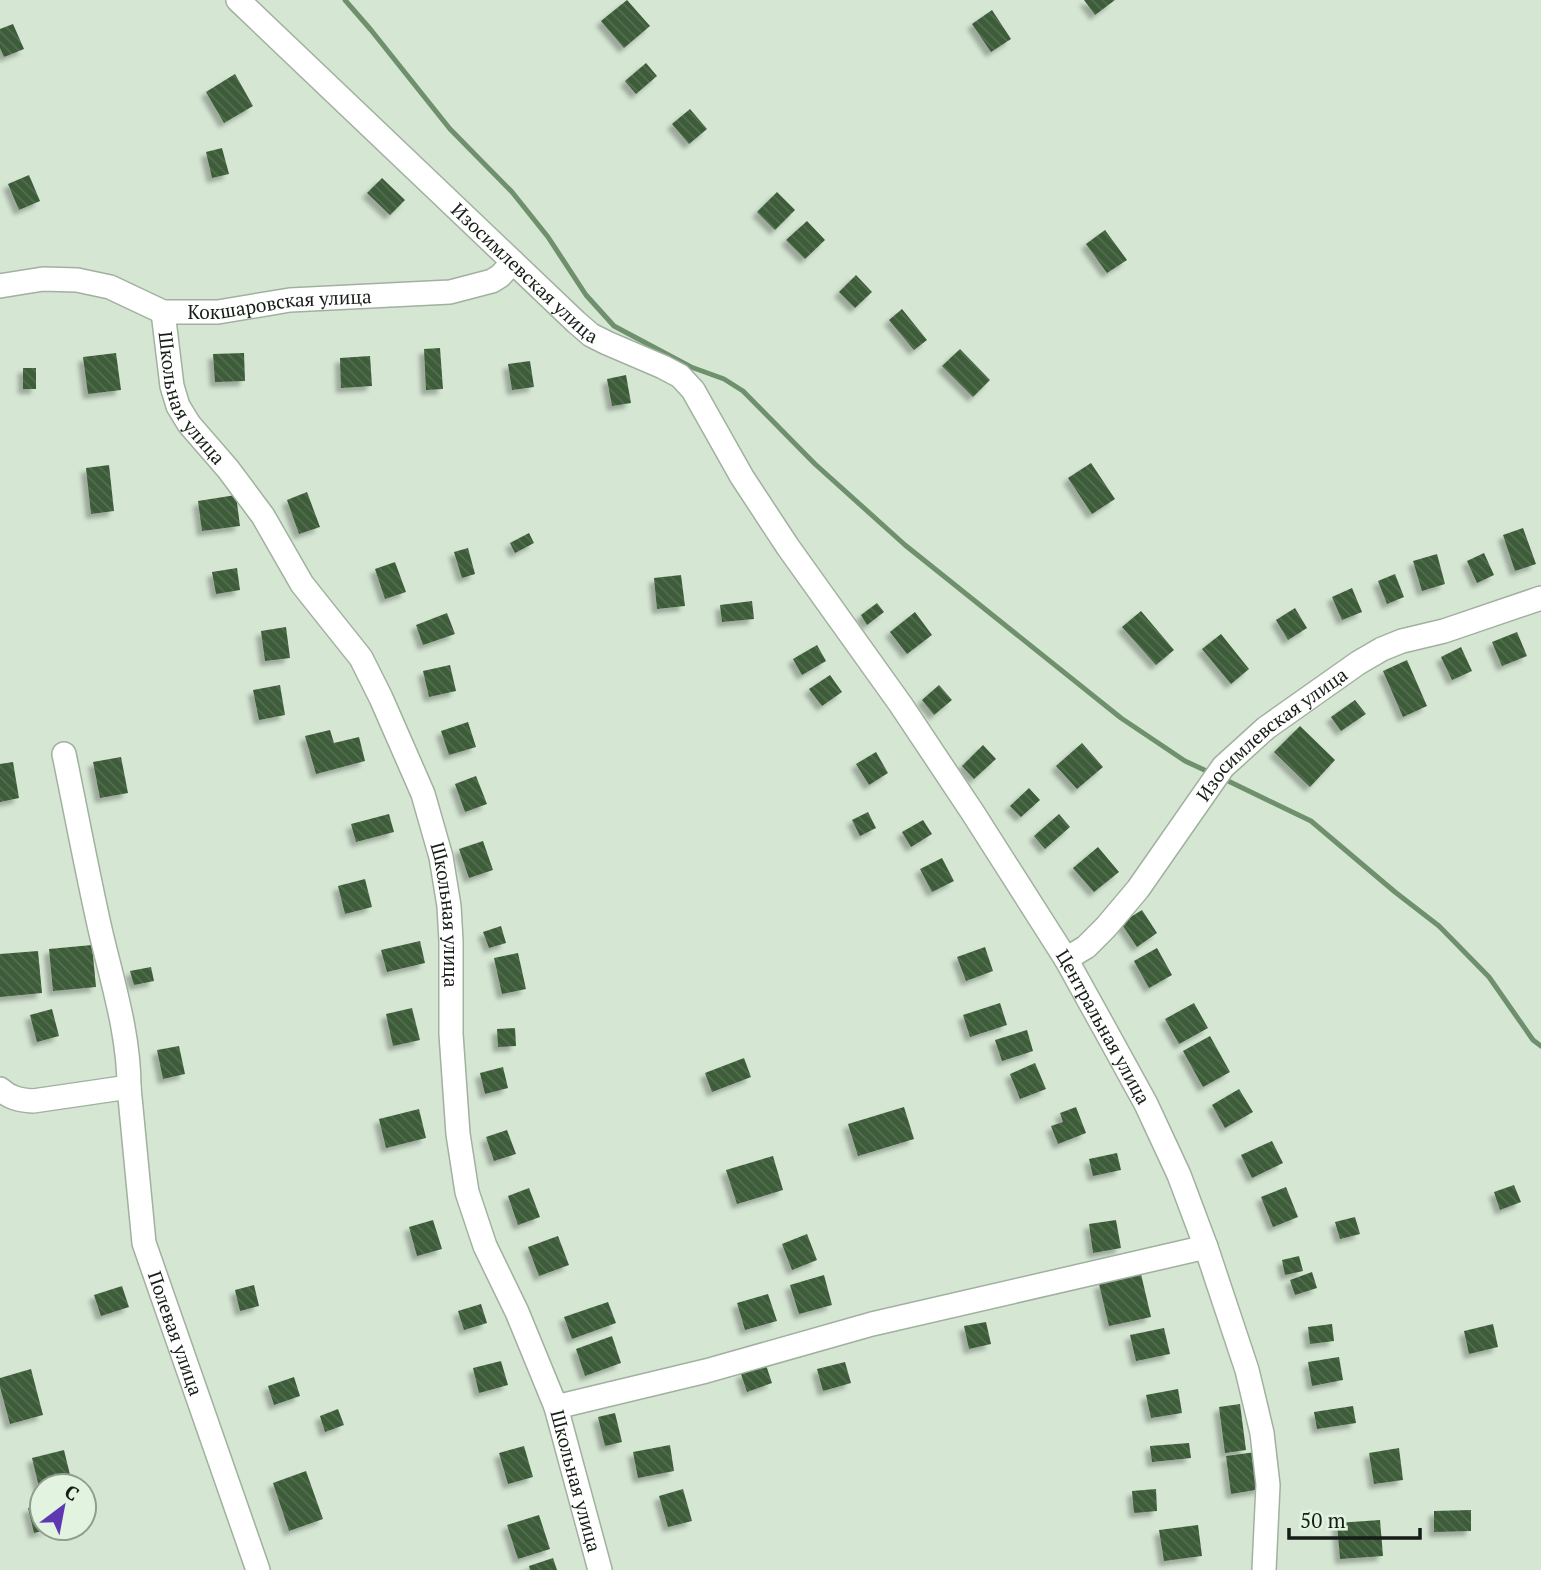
<svg xmlns="http://www.w3.org/2000/svg" width="1541" height="1570" font-family="'PT Serif',serif">
  <style>
    .lines { fill: none; stroke-linecap: round; stroke-linejoin: round }
    .stream { stroke: #6f906c; stroke-width: 5 }
    .building { fill: url(#building-back-hatch); filter: url(#shadow) }
    .minor-casing { stroke: #a1b19f; stroke-width: 26 }
    .minor { stroke: #fff; stroke-width: 23 }
    .labels { text-anchor: middle; stroke-width: 7; stroke-linejoin: round; paint-order: stroke }
    .street-label { font-size: 19px; fill: #161d16; stroke: #e2f3e0 }
  </style>
  <defs>
    <pattern id="building-back-hatch" width="6" height="6" patternUnits="userSpaceOnUse" patternTransform="scale(1.75)"><rect width="6" height="6" fill="#3c5b39"/><path d="M-1 5l2 2M0 0l6 6M5-1l2 2" fill="none" stroke="#556e53"/></pattern>
    <filter id="shadow"><feDropShadow dx="-5" dy="5" stdDeviation="2" flood-color="#0004"/></filter>
  </defs>
  <rect width="100%" height="100%" fill="#d5e6d3"/>
  <g class="lines">
    <path class="stream" d="M 345,0 L 371,30 L 450,129 L 512,192 L 548,237 L 586,295 L 614,326 L 691,367 L 724,379 L 743,391 L 815,464 L 905,545 L 1121,718 L 1185,761 L 1213,774
      M 1222,778 L 1311,821 L 1395,892 L 1439,926 L 1489,977 L 1533,1040 L 1541,1046"/>
  </g>
  <path class="building" d="M 627,0 L 650,26 L 624,48 L 601,21 Z
    M 1084,0 L 1115,0 L 1095,15 Z
    M 992,10 L 1011,39 L 991,52 L 972,24 Z
    M 13,24 L 24,49 L 4,57 L 0,48 L 0,29 Z
    M 646,63 L 657,76 L 636,94 L 625,81 Z
    M 235,74 L 253,106 L 224,123 L 206,92 Z
    M 690,109 L 707,129 L 689,144 L 672,124 Z
    M 222,148 L 229,174 L 212,178 L 206,152 Z
    M 29,175 L 40,201 L 19,210 L 8,184 Z
    M 382,178 L 405,200 L 390,215 L 367,193 Z
    M 777,192 L 795,210 L 775,230 L 757,212 Z
    M 807,221 L 825,240 L 805,259 L 786,240 Z
    M 1105,230 L 1127,260 L 1107,273 L 1086,244 Z
    M 856,275 L 872,292 L 855,308 L 839,292 Z
    M 902,309 L 927,340 L 914,350 L 889,320 Z
    M 440,348 L 443,389 L 426,390 L 424,349 Z
    M 960,349 L 990,380 L 973,397 L 942,366 Z
    M 116,353 L 121,390 L 88,394 L 83,357 Z
    M 244,353 L 245,381 L 215,382 L 213,354 Z
    M 370,356 L 372,386 L 341,388 L 340,358 Z
    M 530,361 L 534,387 L 512,390 L 508,364 Z
    M 23,368 L 36,368 L 36,389 L 23,389 Z
    M 626,375 L 631,403 L 612,406 L 607,379 Z
    M 1091,463 L 1115,499 L 1092,514 L 1068,478 Z
    M 109,465 L 114,511 L 91,514 L 86,468 Z
    M 307,492 L 320,527 L 299,534 L 287,500 Z
    M 236,495 L 240,526 L 202,531 L 198,501 Z
    M 1523,528 L 1536,564 L 1515,571 L 1503,535 Z
    M 529,533 L 534,543 L 515,553 L 510,543 Z
    M 468,548 L 475,574 L 462,578 L 454,552 Z
    M 1484,553 L 1494,575 L 1477,583 L 1467,561 Z
    M 1437,554 L 1445,584 L 1422,591 L 1413,561 Z
    M 395,562 L 406,592 L 385,599 L 375,569 Z
    M 237,568 L 240,590 L 216,594 L 212,572 Z
    M 1395,574 L 1404,597 L 1387,604 L 1378,581 Z
    M 681,575 L 685,606 L 657,609 L 654,578 Z
    M 1352,588 L 1362,612 L 1342,620 L 1332,597 Z
    M 752,601 L 754,619 L 722,622 L 720,605 Z
    M 877,603 L 884,612 L 867,625 L 861,615 Z
    M 1295,608 L 1307,628 L 1288,640 L 1276,620 Z
    M 1141,611 L 1174,650 L 1156,665 L 1122,627 Z
    M 915,612 L 932,635 L 907,654 L 890,632 Z
    M 447,613 L 455,634 L 423,645 L 416,625 Z
    M 286,627 L 290,658 L 265,661 L 261,631 Z
    M 1517,632 L 1527,656 L 1502,666 L 1492,642 Z
    M 1221,634 L 1249,669 L 1231,684 L 1202,649 Z
    M 817,645 L 826,661 L 802,675 L 793,659 Z
    M 1461,647 L 1472,671 L 1452,680 L 1441,657 Z
    M 1407,660 L 1427,706 L 1403,717 L 1383,671 Z
    M 450,665 L 456,691 L 429,697 L 423,671 Z
    M 830,675 L 842,692 L 822,706 L 809,689 Z
    M 280,685 L 285,715 L 259,720 L 253,690 Z
    M 939,685 L 952,700 L 934,715 L 922,700 Z
    M 1355,700 L 1366,714 L 1341,731 L 1331,717 Z
    M 468,722 L 476,747 L 449,755 L 441,731 Z
    M 1300,726 L 1335,760 L 1310,787 L 1274,752 Z
    M 330,730 L 334,743 L 359,737 L 365,761 L 316,774 L 305,736 Z
    M 1082,743 L 1103,767 L 1077,789 L 1056,766 Z
    M 983,745 L 996,759 L 974,779 L 962,766 Z
    M 876,752 L 888,773 L 869,785 L 856,764 Z
    M 121,757 L 128,793 L 100,798 L 93,762 Z
    M 13,762 L 19,798 L 0,802 L 0,764 Z
    M 476,776 L 487,804 L 465,812 L 455,784 Z
    M 1029,788 L 1040,800 L 1021,817 L 1010,806 Z
    M 868,812 L 876,828 L 860,836 L 852,820 Z
    M 389,814 L 394,832 L 356,842 L 351,824 Z
    M 1059,814 L 1070,827 L 1045,849 L 1034,836 Z
    M 923,820 L 932,834 L 911,847 L 902,832 Z
    M 483,841 L 493,870 L 469,878 L 459,849 Z
    M 1098,847 L 1119,872 L 1094,892 L 1073,868 Z
    M 942,858 L 954,881 L 932,892 L 920,869 Z
    M 365,879 L 372,907 L 345,914 L 338,886 Z
    M 1142,910 L 1157,933 L 1137,947 L 1121,923 Z
    M 501,926 L 506,943 L 489,948 L 483,932 Z
    M 420,941 L 425,963 L 387,972 L 381,950 Z
    M 92,945 L 96,987 L 53,991 L 49,949 Z
    M 985,947 L 993,971 L 966,981 L 957,957 Z
    M 1157,948 L 1172,975 L 1149,988 L 1134,961 Z
    M 38,951 L 42,993 L 0,997 L 0,954 Z
    M 518,953 L 526,989 L 502,994 L 494,958 Z
    M 151,967 L 154,981 L 134,985 L 130,971 Z
    M 1000,1003 L 1007,1025 L 970,1037 L 963,1015 Z
    M 1194,1003 L 1208,1028 L 1179,1044 L 1165,1019 Z
    M 412,1008 L 420,1040 L 393,1046 L 386,1014 Z
    M 52,1009 L 59,1036 L 37,1042 L 30,1015 Z
    M 515,1028 L 516,1046 L 498,1047 L 497,1029 Z
    M 1027,1030 L 1033,1051 L 1002,1061 L 995,1040 Z
    M 1210,1036 L 1230,1072 L 1203,1087 L 1183,1051 Z
    M 179,1046 L 185,1074 L 163,1079 L 157,1050 Z
    M 744,1058 L 751,1077 L 712,1092 L 705,1073 Z
    M 1035,1063 L 1046,1089 L 1020,1099 L 1010,1074 Z
    M 503,1067 L 508,1088 L 485,1094 L 480,1073 Z
    M 1239,1089 L 1253,1112 L 1225,1128 L 1212,1105 Z
    M 904,1107 L 914,1139 L 858,1156 L 848,1124 Z
    M 1076,1107 L 1086,1133 L 1058,1144 L 1051,1126 L 1063,1122 L 1060,1113 Z
    M 419,1109 L 426,1138 L 386,1148 L 379,1119 Z
    M 507,1130 L 516,1154 L 494,1161 L 486,1137 Z
    M 1272,1141 L 1283,1163 L 1252,1178 L 1241,1155 Z
    M 1117,1153 L 1121,1170 L 1093,1176 L 1089,1159 Z
    M 773,1156 L 783,1190 L 737,1204 L 726,1170 Z
    M 1514,1185 L 1521,1202 L 1500,1210 L 1494,1192 Z
    M 1286,1187 L 1298,1217 L 1273,1227 L 1261,1197 Z
    M 529,1188 L 540,1217 L 518,1225 L 508,1196 Z
    M 1355,1217 L 1360,1234 L 1340,1239 L 1335,1222 Z
    M 433,1220 L 442,1249 L 417,1256 L 409,1227 Z
    M 1116,1220 L 1121,1248 L 1093,1253 L 1089,1224 Z
    M 807,1234 L 817,1260 L 792,1270 L 782,1244 Z
    M 558,1236 L 569,1265 L 539,1276 L 528,1247 Z
    M 1299,1256 L 1303,1271 L 1285,1275 L 1282,1260 Z
    M 1312,1272 L 1317,1288 L 1295,1295 L 1290,1280 Z
    M 1141,1274 L 1151,1317 L 1109,1326 L 1099,1284 Z
    M 824,1275 L 832,1305 L 799,1314 L 790,1285 Z
    M 254,1285 L 259,1306 L 240,1311 L 235,1290 Z
    M 122,1286 L 129,1307 L 101,1316 L 94,1295 Z
    M 768,1294 L 777,1321 L 745,1330 L 737,1303 Z
    M 608,1302 L 616,1323 L 572,1339 L 564,1317 Z
    M 481,1304 L 487,1323 L 464,1330 L 458,1311 Z
    M 986,1322 L 991,1344 L 969,1349 L 964,1326 Z
    M 1332,1324 L 1334,1341 L 1310,1344 L 1308,1327 Z
    M 1493,1324 L 1498,1347 L 1469,1354 L 1464,1331 Z
    M 1164,1328 L 1170,1354 L 1136,1361 L 1130,1335 Z
    M 612,1336 L 621,1363 L 585,1376 L 576,1349 Z
    M 1339,1357 L 1343,1380 L 1312,1386 L 1308,1362 Z
    M 501,1361 L 508,1385 L 479,1393 L 473,1368 Z
    M 845,1362 L 851,1383 L 823,1391 L 817,1369 Z
    M 766,1365 L 772,1383 L 747,1392 L 741,1374 Z
    M 31,1369 L 43,1415 L 10,1424 L 0,1387 L 0,1378 Z
    M 294,1377 L 300,1396 L 274,1405 L 268,1386 Z
    M 1178,1389 L 1182,1413 L 1151,1418 L 1146,1395 Z
    M 1240,1404 L 1246,1450 L 1225,1453 L 1219,1407 Z
    M 1353,1406 L 1356,1423 L 1317,1429 L 1314,1412 Z
    M 338,1409 L 344,1425 L 325,1432 L 320,1416 Z
    M 615,1413 L 622,1442 L 605,1446 L 598,1417 Z
    M 1189,1443 L 1191,1458 L 1152,1462 L 1150,1446 Z
    M 670,1445 L 674,1471 L 638,1478 L 633,1452 Z
    M 524,1446 L 533,1477 L 508,1484 L 499,1453 Z
    M 1399,1448 L 1403,1480 L 1374,1484 L 1369,1453 Z
    M 64,1450 L 71,1479 L 39,1487 L 32,1458 Z
    M 1256,1452 L 1261,1489 L 1231,1494 L 1226,1456 Z
    M 306,1471 L 323,1519 L 289,1531 L 273,1483 Z
    M 683,1489 L 692,1521 L 668,1527 L 659,1496 Z
    M 1156,1489 L 1157,1511 L 1134,1513 L 1132,1491 Z
    M 42,1505 L 42,1528 L 51,1529 L 34,1533 L 28,1508 Z
    M 1471,1510 L 1471,1531 L 1434,1532 L 1434,1511 Z
    M 539,1515 L 550,1549 L 518,1559 L 507,1525 Z
    M 1380,1520 L 1383,1556 L 1340,1559 L 1337,1523 Z
    M 1198,1525 L 1202,1556 L 1164,1561 L 1159,1530 Z
    M 553,1558 L 557,1570 L 530,1570 L 529,1566 Z"/>
  <g class="lines">
    <defs>
      <g id="minor">
        <path id="s1" d="M 238,0 L 576,322 L 591,335 L 607,343 L 663,367 L 680,376 L 693,390 L 742,477 L 788,547 L 901,705 L 973,813 L 1066,959 L 1107,1033 L 1146,1104 L 1179,1175 L 1206,1247 L 1247,1370 L 1262,1433 L 1268,1485 L 1264,1570"/>
        <path id="s2" d="M 0,286 L 43,279 L 77,280 L 110,287 L 163,312 L 218,312 L 290,300 L 450,292 L 492,281 L 500,276 L 513,262"/>
        <path id="s3" d="M 163,312 L 172,386 L 178,406 L 189,424 L 228,469 L 263,516 L 302,584 L 361,658 L 381,698 L 423,794 L 441,857 L 449,906 L 451,941 L 451,1034 L 458,1134 L 467,1192 L 485,1246 L 517,1312 L 556,1407 L 600,1570"/>
        <path id="s4" d="M 64,754 C 76,812 87,871 100,929 C 112,981 129,1033 129,1087 L 144,1243 L 258,1570"/>
        <path id="s5" d="M 1066,959 L 1086,947 L 1106,927 L 1138,889 L 1223,767 L 1266,728 L 1358,663 L 1382,649 L 1402,641 L 1444,631 L 1541,598"/>
        <path d="M 0,1089 C 10,1098 19,1100 33,1101 L 129,1087"/>
        <path d="M 556,1407 L 706,1371 L 872,1324 L 1206,1247"/>
      </g>
    </defs>
    <use href="#minor" class="minor-casing"/>
    <use href="#minor" class="minor"/>
  </g>
  <g class="labels">
    <g class="street-label">
      <text dy="7" stroke="none"><textPath href="#s1" startOffset="396">Изосимлевская улица</textPath></text>
      <text dy="7" stroke="none"><textPath href="#s2" startOffset="287">Кокшаровская улица</textPath></text>
      <text dy="7" stroke="none"><textPath href="#s3" startOffset="93">Школьная улица</textPath></text>
      <text dy="7" stroke="none"><textPath href="#s5" startOffset="308">Изосимлевская улица</textPath></text>
      <text dy="7" stroke="none"><textPath href="#s3" startOffset="681">Школьная улица</textPath></text>
      <text dy="7" stroke="none"><textPath href="#s1" startOffset="1362">Центральная улица</textPath></text>
      <text dy="7" stroke="none"><textPath href="#s4" startOffset="592">Полевая улица</textPath></text>
      <text dy="7" stroke="none"><textPath href="#s3" startOffset="1269">Школьная улица</textPath></text>
    </g>
  </g>
  <g transform="translate(63 1507) rotate(32)"><circle r="33" fill="#e2f3e0" stroke="#909d8f" stroke-width="2"/>
  <path d="M0-5L12 26L0 18L-12 26Z" fill="#5e38b0"/>
  <text y="-10" font-size="19" font-weight="bold" text-anchor="middle" fill="#161d16">С</text>
  </g>
  <path d="M1289 1528v10h131v-10" fill="none" stroke="#161d16" stroke-width="3.5"/>
  <text x="1300" y="1528" font-size="21" fill="#161d16" stroke="#e2f3e0" stroke-width="5" paint-order="stroke">50 m</text>
</svg>
